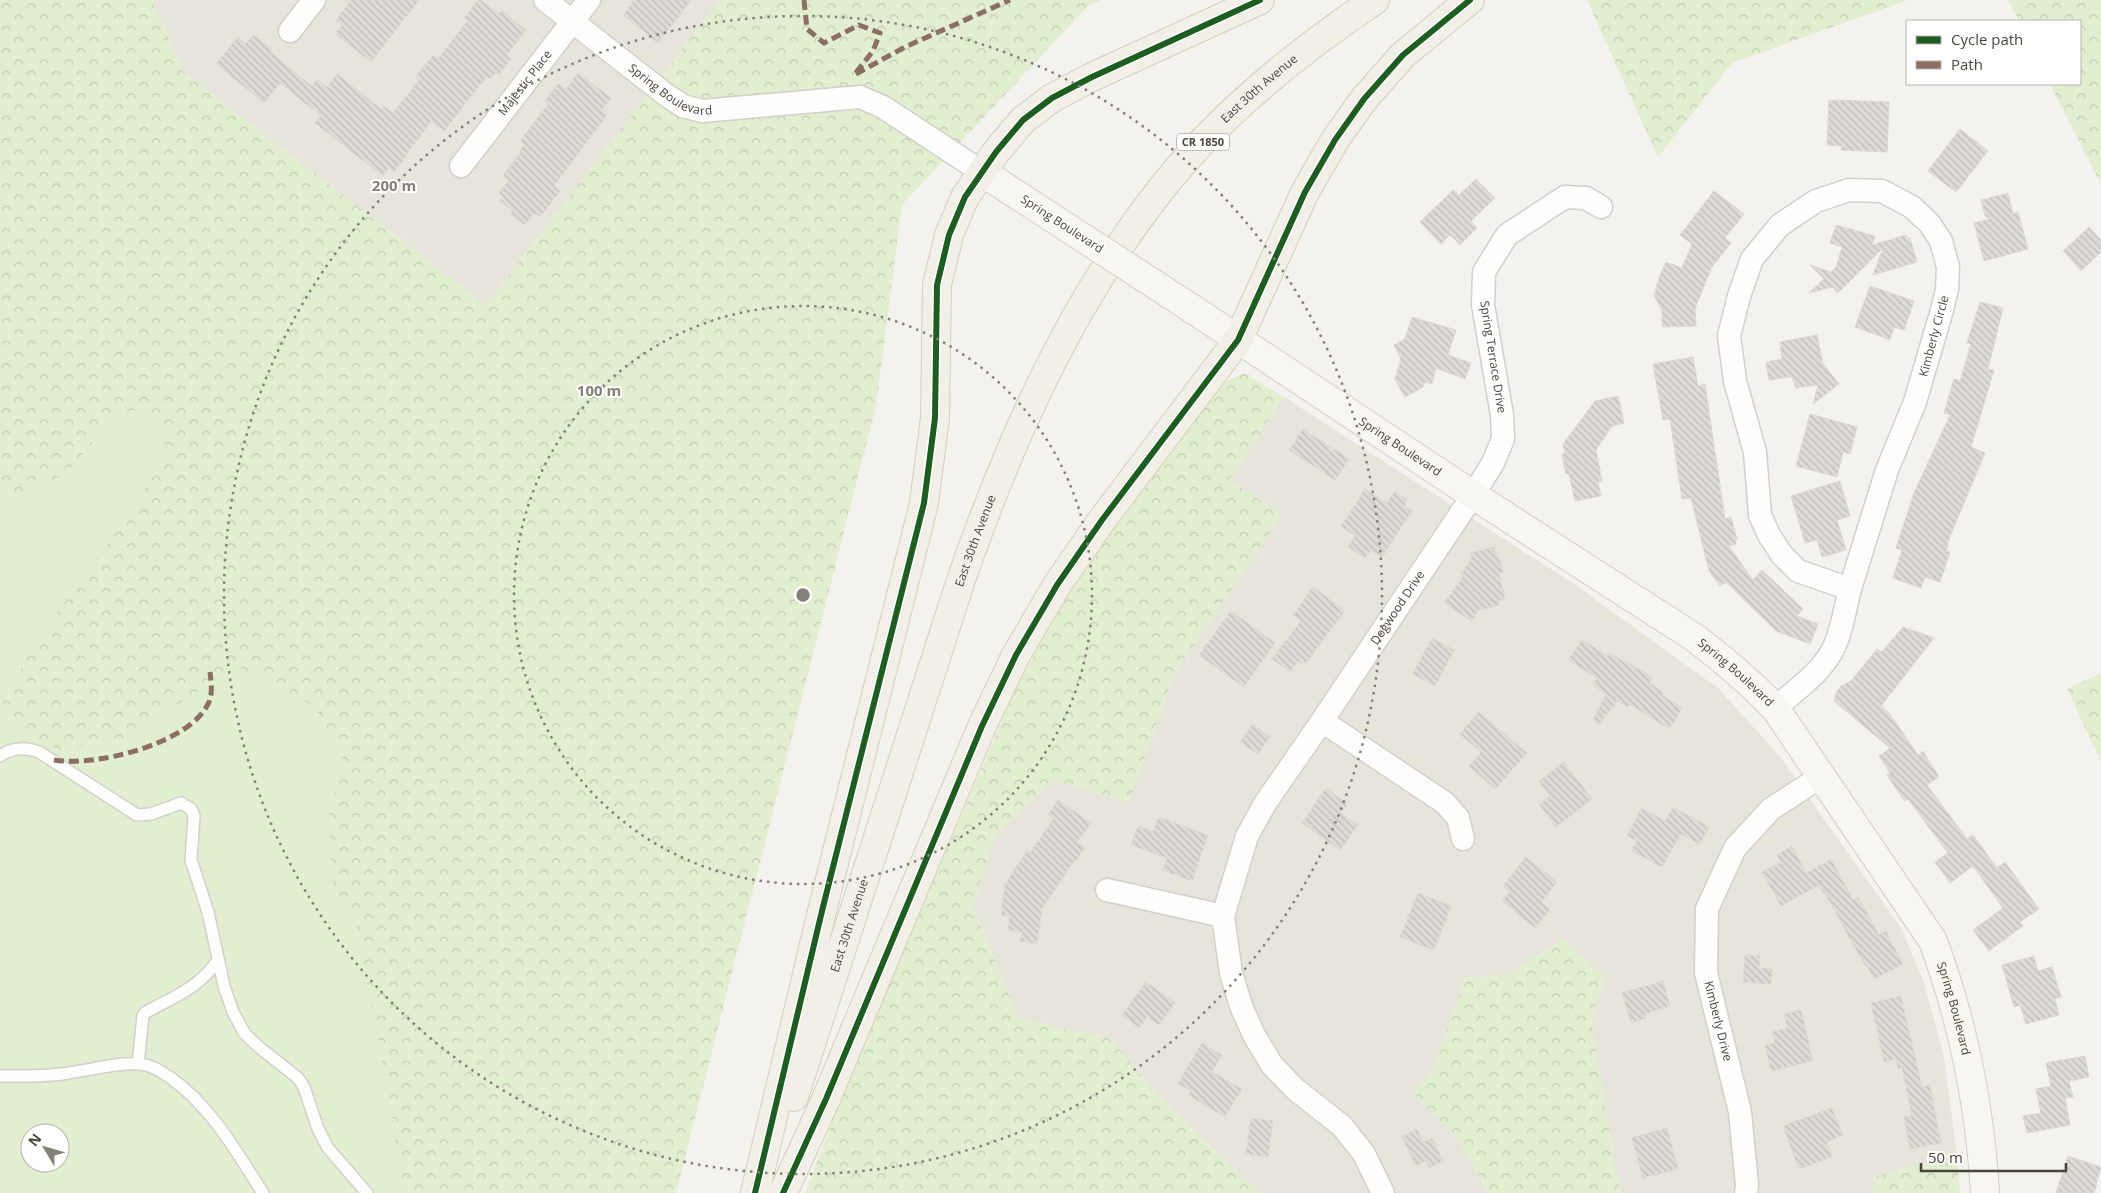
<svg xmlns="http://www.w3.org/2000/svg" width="2101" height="1193" font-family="'Open Sans',sans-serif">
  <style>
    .residential { fill: #e7e4dc }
    .green { fill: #e1eecf; fill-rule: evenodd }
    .forest { fill: url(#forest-crowns) }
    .building { fill: url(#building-back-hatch); stroke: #dcd9d4 }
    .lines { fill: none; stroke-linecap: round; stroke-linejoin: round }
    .lane-casing { stroke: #d2d0cb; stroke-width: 14 }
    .street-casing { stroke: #d2d0cb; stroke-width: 25 }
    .secondary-casing { stroke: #d3cfc5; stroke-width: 30 }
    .primary-casing { stroke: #d6cebb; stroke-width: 30 }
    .lane { stroke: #fdfdfc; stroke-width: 11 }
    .street { stroke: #fdfdfc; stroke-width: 22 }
    .secondary { stroke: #f7f6f1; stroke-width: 28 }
    .primary { stroke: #f2efe6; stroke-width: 28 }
    .secondary-bridge-casing { stroke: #d3cfc5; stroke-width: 30; stroke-linecap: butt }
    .secondary-bridge { stroke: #f7f6f1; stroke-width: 28 }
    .quiet { stroke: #8d6e63; stroke-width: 5; stroke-dasharray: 10 5; stroke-linecap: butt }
    .cycleway-casing { stroke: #fff; stroke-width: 9 }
    .cycleway { stroke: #1b5e20; stroke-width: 6 }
    .ring { fill: none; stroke: #868178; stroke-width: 2.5; stroke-dasharray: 2.5 5 }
    .labels { text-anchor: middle; stroke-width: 4; stroke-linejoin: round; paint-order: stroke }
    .shield { fill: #fff; stroke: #817c74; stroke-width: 1 }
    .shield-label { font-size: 11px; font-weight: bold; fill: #4b4439 }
    .street-label { font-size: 12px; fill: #4b4439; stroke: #fff }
    .centre { fill: #868178; stroke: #fff; stroke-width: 2.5 }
    .ring-label { font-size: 15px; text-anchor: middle; font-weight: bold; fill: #868178; stroke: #fff; stroke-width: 4; stroke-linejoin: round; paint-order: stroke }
  </style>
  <defs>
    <pattern id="forest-crowns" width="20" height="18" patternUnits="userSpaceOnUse" patternTransform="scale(1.25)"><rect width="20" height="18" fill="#e1eecf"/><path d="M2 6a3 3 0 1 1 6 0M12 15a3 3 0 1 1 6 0" fill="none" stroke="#c3cdb2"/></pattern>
    <pattern id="building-back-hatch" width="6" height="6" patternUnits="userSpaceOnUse" patternTransform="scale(1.25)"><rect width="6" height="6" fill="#dedbd6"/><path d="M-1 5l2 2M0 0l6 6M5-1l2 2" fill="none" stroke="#c0bdb8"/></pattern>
  </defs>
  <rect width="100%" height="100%" fill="#f4f2ee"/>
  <path class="residential" d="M 152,0 L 720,0 L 486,305 L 184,73 Z
    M 1284,397 L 1574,584 L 1718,688 L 1778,754 L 1901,928 L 1923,980 L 1943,1052 L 1957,1155 L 1875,1176 L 1872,1193 L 1620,1193 L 1591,1021 L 1605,977 L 1563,939 L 1510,974 L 1465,978 L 1433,1070 L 1413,1093 L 1458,1140 L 1489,1193 L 1260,1193 L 1168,1106 L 1110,1038 L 1019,1019 L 973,907 L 995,835 L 1053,780 L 1129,802 L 1175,673 L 1282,515 L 1230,480 Z"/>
  <path class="green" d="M 102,354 L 223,458 L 370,751 L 457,1193 L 0,1193 L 0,374 ZM 30,1133 L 60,1133 L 60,1163 L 30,1163 Z"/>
  <path class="forest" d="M 0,0 L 152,0 L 184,73 L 486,305 L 720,0 L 1101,0 L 1089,5 L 902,205 L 876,406 L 676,1193 L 404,1193 L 399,1182 L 393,1120 L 357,926 L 334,894 L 328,821 L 343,754 L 314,706 L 235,665 L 130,738 L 60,750 L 28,735 L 0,708 L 36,642 L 131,511 L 168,453 L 159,426 L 140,409 L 117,414 L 65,475 L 14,497 L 0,494 Z
    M 1587,0 L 1908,0 L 1732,63 L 1658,157 Z
    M 2008,0 L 2101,0 L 2101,184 L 2050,84 L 2080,84 L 2080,21 L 2019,21 Z
    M 1244,373 L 1284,397 L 1230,480 L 1282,515 L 1175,673 L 1129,803 L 1053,780 L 995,835 L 973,907 L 1019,1019 L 1110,1038 L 1168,1106 L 1260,1193 L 805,1193 L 849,1078 L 1018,683 L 1066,598 L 1095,554 L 1222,383 Z
    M 2101,673 L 2101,761 L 2067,689 Z
    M 1563,939 L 1605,977 L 1591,1021 L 1620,1193 L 1489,1193 L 1458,1140 L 1412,1093 L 1433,1070 L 1465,978 L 1510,974 Z
    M 1957,1155 L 1960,1193 L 1872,1193 L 1875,1176 Z"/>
  <path class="building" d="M 351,0 L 419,0 L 371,62 L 335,34 L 342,25 L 336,20 Z
    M 478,0 L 481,0 L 499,14 L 502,11 L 526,30 L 507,55 L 511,59 L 499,74 L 496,72 L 490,79 L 487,76 L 444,131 L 431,121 L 394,172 L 389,168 L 383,176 L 315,123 L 321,116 L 280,83 L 264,103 L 216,64 L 238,37 L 246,44 L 253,35 L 272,49 L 270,52 L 312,86 L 317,79 L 327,87 L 337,74 L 381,109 L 383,106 L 393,113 L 419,80 L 415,77 L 433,55 L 438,59 L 467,21 L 464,18 Z
    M 634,0 L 691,0 L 658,43 L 623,15 Z
    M 578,73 L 611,98 L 601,111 L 607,115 L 554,186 L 560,191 L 540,217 L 534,213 L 525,225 L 510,214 L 513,211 L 500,201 L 503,197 L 499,193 L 509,180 L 503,175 L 521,152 L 519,151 L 524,145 L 520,141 L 548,104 L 545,101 L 558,84 L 566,89 Z
    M 1829,100 L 1889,102 L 1887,152 L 1841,150 L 1842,146 L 1827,145 Z
    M 1960,129 L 1988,151 L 1956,192 L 1928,171 Z
    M 1476,179 L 1495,198 L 1471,221 L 1477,228 L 1460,245 L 1450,235 L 1441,244 L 1420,222 L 1453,190 L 1459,195 Z
    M 1714,191 L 1744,214 L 1725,238 L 1731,243 L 1712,267 L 1695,308 L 1696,326 L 1662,327 L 1662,311 L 1654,295 L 1660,275 L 1666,262 L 1682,268 L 1692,244 L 1680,235 Z
    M 2008,193 L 2013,214 L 2018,212 L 2028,249 L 1984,261 L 1974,223 L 1990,219 L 1985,216 L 1981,200 Z
    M 1836,225 L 1875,236 L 1872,245 L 1906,235 L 1907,238 L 1910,238 L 1917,262 L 1873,275 L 1883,248 L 1838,293 L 1832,287 L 1809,293 L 1824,279 L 1810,265 L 1831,272 L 1836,267 L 1842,247 L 1830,243 Z
    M 2089,227 L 2101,240 L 2101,252 L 2081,271 L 2063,251 Z
    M 1870,286 L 1914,301 L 1904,330 L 1894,327 L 1890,340 L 1855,327 Z
    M 1980,302 L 2003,308 L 1988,369 L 1994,370 L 1971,447 L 1985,453 L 1949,539 L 1946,551 L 1950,552 L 1940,582 L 1925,577 L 1921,588 L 1893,578 L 1902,550 L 1896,548 L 1914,493 L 1950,415 L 1944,413 L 1954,379 L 1960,381 L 1971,344 L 1967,343 Z
    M 1412,317 L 1456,330 L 1448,355 L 1471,363 L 1465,379 L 1436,368 L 1432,384 L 1425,382 L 1423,387 L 1405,397 L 1395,379 L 1401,359 L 1394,345 L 1405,339 Z
    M 1817,335 L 1823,364 L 1839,384 L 1813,404 L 1818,385 L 1796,388 L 1792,377 L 1769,380 L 1766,362 L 1782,359 L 1780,342 Z
    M 1693,357 L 1698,386 L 1705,384 L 1725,519 L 1731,517 L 1737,539 L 1735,540 L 1736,544 L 1729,546 L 1753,580 L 1762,570 L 1803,609 L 1797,616 L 1818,624 L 1810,644 L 1776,631 L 1726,582 L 1720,586 L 1709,571 L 1691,498 L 1682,499 L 1670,419 L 1663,420 L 1653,364 Z
    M 1618,396 L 1624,423 L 1612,426 L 1596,450 L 1602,481 L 1598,482 L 1601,496 L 1575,501 L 1569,474 L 1566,474 L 1562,454 L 1565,454 L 1563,444 L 1595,401 Z
    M 1810,414 L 1857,427 L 1850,454 L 1843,452 L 1837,477 L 1796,466 Z
    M 1303,429 L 1349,459 L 1335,480 L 1289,450 Z
    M 1840,481 L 1850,516 L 1837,520 L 1846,550 L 1822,557 L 1817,540 L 1805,543 L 1791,496 Z
    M 1365,489 L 1387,503 L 1395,491 L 1408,500 L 1404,506 L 1412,511 L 1382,557 L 1371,550 L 1365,558 L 1348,547 L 1355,536 L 1341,526 Z
    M 1494,547 L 1496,557 L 1499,556 L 1503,572 L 1499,573 L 1505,599 L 1499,600 L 1500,605 L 1479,610 L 1471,621 L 1444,603 L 1464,575 L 1461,574 L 1472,558 L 1470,553 Z
    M 1313,587 L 1345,611 L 1304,665 L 1298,661 L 1290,672 L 1272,659 L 1301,621 L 1293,615 Z
    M 1231,611 L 1275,643 L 1244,687 L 1199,655 Z
    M 1903,627 L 1934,638 L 1881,706 L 1890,714 L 1918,755 L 1923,751 L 1939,777 L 1927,785 L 1967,839 L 1973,835 L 1997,868 L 2005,862 L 2039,909 L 2020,922 L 2023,926 L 1989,951 L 1973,930 L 2003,908 L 1973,866 L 1950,883 L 1935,862 L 1948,853 L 1908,799 L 1904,801 L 1887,775 L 1890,773 L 1879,756 L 1890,748 L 1834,701 L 1837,691 L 1841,686 L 1851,681 L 1877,649 L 1882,652 Z
    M 1432,638 L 1454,650 L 1435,686 L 1413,674 Z
    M 1582,640 L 1608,656 L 1610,653 L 1624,662 L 1625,661 L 1653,678 L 1649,683 L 1663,692 L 1662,695 L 1682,708 L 1669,729 L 1630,704 L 1628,707 L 1617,701 L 1599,724 L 1593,720 L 1606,694 L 1593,685 L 1597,678 L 1568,660 Z
    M 1479,712 L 1527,753 L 1495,789 L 1469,766 L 1481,752 L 1460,734 Z
    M 1253,724 L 1270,737 L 1258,754 L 1240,742 Z
    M 1564,762 L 1592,799 L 1556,827 L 1539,804 L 1550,796 L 1539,781 Z
    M 1326,788 L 1347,804 L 1341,813 L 1358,825 L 1340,850 L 1302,823 Z
    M 1058,800 L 1091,823 L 1077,842 L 1085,848 L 1074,863 L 1073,862 L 1042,909 L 1037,944 L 1020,941 L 1022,932 L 1008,930 L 1010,916 L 1001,915 L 1005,884 L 1027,851 L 1030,853 L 1054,818 L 1048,814 Z
    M 1673,807 L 1709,827 L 1700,844 L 1681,834 L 1662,867 L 1632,851 L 1637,841 L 1627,836 L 1642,808 L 1665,821 Z
    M 1158,817 L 1208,835 L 1192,881 L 1163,870 L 1167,858 L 1131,845 L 1138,826 L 1153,832 Z
    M 1792,846 L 1806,873 L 1831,859 L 1853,900 L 1858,897 L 1879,935 L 1886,931 L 1903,964 L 1874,979 L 1867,966 L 1865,966 L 1825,893 L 1823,894 L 1819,885 L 1781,906 L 1762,872 L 1781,862 L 1777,855 Z
    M 1526,857 L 1557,882 L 1541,902 L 1550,909 L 1535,928 L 1502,901 L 1510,892 L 1503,886 Z
    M 1418,893 L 1451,906 L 1434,950 L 1400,937 Z
    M 1745,955 L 1760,956 L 1759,968 L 1772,969 L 1771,984 L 1743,982 Z
    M 2034,956 L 2038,971 L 2052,967 L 2061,997 L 2055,999 L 2059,1015 L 2026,1024 L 2020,1005 L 2014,1007 L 2002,965 Z
    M 1663,981 L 1670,1006 L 1645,1014 L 1646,1018 L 1631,1023 L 1622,993 Z
    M 1146,982 L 1175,1003 L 1159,1025 L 1147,1017 L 1139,1028 L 1122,1015 Z
    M 1901,996 L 1922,1087 L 1930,1085 L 1941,1143 L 1910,1149 L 1904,1117 L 1912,1116 L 1902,1068 L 1898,1069 L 1896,1059 L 1884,1062 L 1871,1003 Z
    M 1801,1010 L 1813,1061 L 1771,1071 L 1765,1045 L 1775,1043 L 1772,1032 L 1787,1028 L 1784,1014 Z
    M 1202,1043 L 1222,1055 L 1212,1072 L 1242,1089 L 1225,1117 L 1188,1095 L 1191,1091 L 1178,1084 Z
    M 2085,1056 L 2089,1077 L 2069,1081 L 2073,1097 L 2065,1098 L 2070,1125 L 2027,1133 L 2023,1116 L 2041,1113 L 2036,1089 L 2051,1086 L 2046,1063 Z
    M 1832,1108 L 1843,1135 L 1826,1142 L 1832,1157 L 1799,1169 L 1783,1126 Z
    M 1251,1118 L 1273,1121 L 1268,1157 L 1246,1154 Z
    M 1667,1128 L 1678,1169 L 1643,1178 L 1632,1138 Z
    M 1417,1129 L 1424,1142 L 1432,1138 L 1443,1161 L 1429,1168 L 1426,1161 L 1416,1166 L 1402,1137 Z
    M 2068,1156 L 2101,1167 L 2094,1193 L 2056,1193 Z"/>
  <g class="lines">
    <defs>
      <path id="lane" d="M 0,756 C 13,747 25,747 39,752 L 137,815 L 151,814 L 181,803 L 191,809 L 194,816 L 191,860 L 208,912 L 224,986 L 233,1012 L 245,1034 L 260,1048 L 298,1078 L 304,1087 L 318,1129 L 328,1148 L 367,1193
        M 138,1064 L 143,1016 L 146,1012 C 174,997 200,987 218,960
        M 0,1076 C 23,1076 46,1077 68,1073 C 92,1070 117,1062 140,1064 C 152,1065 161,1072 171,1078 C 213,1109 235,1150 263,1193"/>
      <g id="street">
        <path id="s1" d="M 545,0 L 665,94 L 683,106 L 702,111 L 860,97 L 883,107 L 982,172"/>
        <path d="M 290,31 L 314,0"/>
        <path id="s2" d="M 461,166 L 589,0"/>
        <path d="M 1849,190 L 1882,191 L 1912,207 L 1929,223 L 1941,241 L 1948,267 L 1947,289 L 1942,310 L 1915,402 L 1887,470 L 1850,589 L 1798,571 L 1782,555 L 1769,535 L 1760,515 L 1755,452 L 1735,381 L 1729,336 L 1739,296 L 1752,259 L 1780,225 L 1816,201 Z"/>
        <path d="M 1775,708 C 1796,690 1824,671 1835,645 C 1843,627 1845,607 1850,589"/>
        <path d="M 1322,721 L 1445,803 L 1458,818 L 1463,839"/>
        <path d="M 1107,890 L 1223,916"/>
        <path id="s3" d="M 1383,1193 L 1364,1154 L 1342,1126 L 1295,1089 L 1272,1065 L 1254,1035 L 1241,1006 L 1231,973 L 1223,916 L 1247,836 L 1266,802 L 1322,721 L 1473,495 L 1493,463 L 1503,439 L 1502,415 L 1483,305 L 1484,272 L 1507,235 L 1565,197 L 1586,198 L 1601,207"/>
        <path d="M 1746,1193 L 1747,1185 L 1740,1112 L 1706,973 L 1707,909 L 1735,848 L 1771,809 L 1822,776"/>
      </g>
      <g id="secondary">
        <path d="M 982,172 L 1051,217"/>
        <path id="s4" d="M 1191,308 L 1473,495 L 1695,638 C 1724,660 1750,682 1775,708 L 1933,941 C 1963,1022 1980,1107 1985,1193"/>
      </g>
      <g id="primary">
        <path id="s5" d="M 794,1097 L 962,577 C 1011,437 1072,300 1166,183 C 1224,111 1299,51 1375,0"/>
        <path d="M 755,1193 L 822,911 L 924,503 L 935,418 L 937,285 L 949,235 L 965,197 L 996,152 L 1023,120 L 1052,98 L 1092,77 L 1260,0"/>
        <path d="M 783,1193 L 826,1099 L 982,726 L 1016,655 L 1057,585 L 1102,520 L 1238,340 L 1305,192 L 1335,140 L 1364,99 L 1403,55 L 1470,0"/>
      </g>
    </defs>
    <use href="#lane" class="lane-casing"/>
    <use href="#street" class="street-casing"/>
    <use href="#secondary" class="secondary-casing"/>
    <use href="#primary" class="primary-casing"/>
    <use href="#lane" class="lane"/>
    <use href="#street" class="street"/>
    <use href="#secondary" class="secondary"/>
    <use href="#primary" class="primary"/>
    <defs>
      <path id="secondary-bridge" d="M 1051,217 L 1191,308"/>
    </defs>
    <use href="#secondary-bridge" class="secondary-bridge-casing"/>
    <use href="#secondary-bridge" class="secondary-bridge"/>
    <path class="quiet" d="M 804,0 L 807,29 L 824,43 L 859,25 L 880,33 L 873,51 L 854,75 L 905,47 L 1010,0
      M 54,760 C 95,767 191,744 209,702 C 213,692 211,682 210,672"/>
    <defs>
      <path id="cycleway" d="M 755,1193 L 822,911 L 924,503 L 935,418 L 937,285 L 949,235 L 965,197 L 996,152 L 1023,120 L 1052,98 L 1092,77 L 1260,0
        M 783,1193 L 826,1099 L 982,726 L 1016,655 L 1057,585 L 1102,520 L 1238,340 L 1305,192 L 1335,140 L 1364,99 L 1403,55 L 1470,0"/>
    </defs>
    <use href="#cycleway" class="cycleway-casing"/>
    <use href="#cycleway" class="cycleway"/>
  </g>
  <g class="ring">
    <circle cx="803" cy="595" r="289"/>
    <circle cx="803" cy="595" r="579"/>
  </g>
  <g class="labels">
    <rect class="shield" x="1177" y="133.5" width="52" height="17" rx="4"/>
    <g class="shield-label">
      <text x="1203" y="146">CR 1850</text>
    </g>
    <g class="street-label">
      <text dy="4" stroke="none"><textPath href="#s2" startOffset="105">Majestic Place</textPath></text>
      <text dy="4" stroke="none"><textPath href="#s1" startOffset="156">Spring Boulevard</textPath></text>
      <text dy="4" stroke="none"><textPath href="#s5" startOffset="1125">East 30th Avenue</textPath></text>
      <text transform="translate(1062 224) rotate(33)" y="4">Spring Boulevard</text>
      <text transform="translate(1934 336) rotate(-75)" y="4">Kimberly Circle</text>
      <text transform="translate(1493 357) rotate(81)" y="4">Spring Terrace Drive</text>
      <text dy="4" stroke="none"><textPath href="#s4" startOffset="251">Spring Boulevard</textPath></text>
      <text dy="4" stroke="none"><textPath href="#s5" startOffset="585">East 30th Avenue</textPath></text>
      <text dy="4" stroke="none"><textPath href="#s3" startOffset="688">Dogwood Drive</textPath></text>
      <text dy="4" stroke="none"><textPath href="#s4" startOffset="656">Spring Boulevard</textPath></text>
      <text dy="4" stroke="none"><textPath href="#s5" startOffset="180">East 30th Avenue</textPath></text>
      <text dy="4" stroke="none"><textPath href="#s4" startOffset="1061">Spring Boulevard</textPath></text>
      <text transform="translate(1718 1021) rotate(76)" y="4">Kimberly Drive</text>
    </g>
  </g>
  <circle cx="803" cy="595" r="8" class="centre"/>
  <g class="ring-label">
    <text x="394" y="191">200 m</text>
    <text x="599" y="396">100 m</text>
  </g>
  <rect x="1906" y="20" width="175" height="65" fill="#ffffff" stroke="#b7b4b0"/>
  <rect x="1916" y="36" width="25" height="8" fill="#1b5e20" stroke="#b7b4b0"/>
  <text x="1951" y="45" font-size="15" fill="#4b4439">Cycle path</text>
  <rect x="1916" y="61" width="25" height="8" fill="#8d6e63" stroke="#b7b4b0"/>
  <text x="1951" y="70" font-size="15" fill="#4b4439">Path</text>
  <g transform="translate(45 1148) rotate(308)"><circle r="24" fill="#ffffff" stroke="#b7b4b0"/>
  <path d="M0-4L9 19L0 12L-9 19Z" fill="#868178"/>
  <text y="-8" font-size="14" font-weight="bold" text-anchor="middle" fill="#4b4439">N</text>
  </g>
  <path d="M1921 1163v8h145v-8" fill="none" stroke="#4b4439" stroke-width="2.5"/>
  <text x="1928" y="1163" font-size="15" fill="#4b4439" stroke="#ffffff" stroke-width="4" paint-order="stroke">50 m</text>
</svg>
